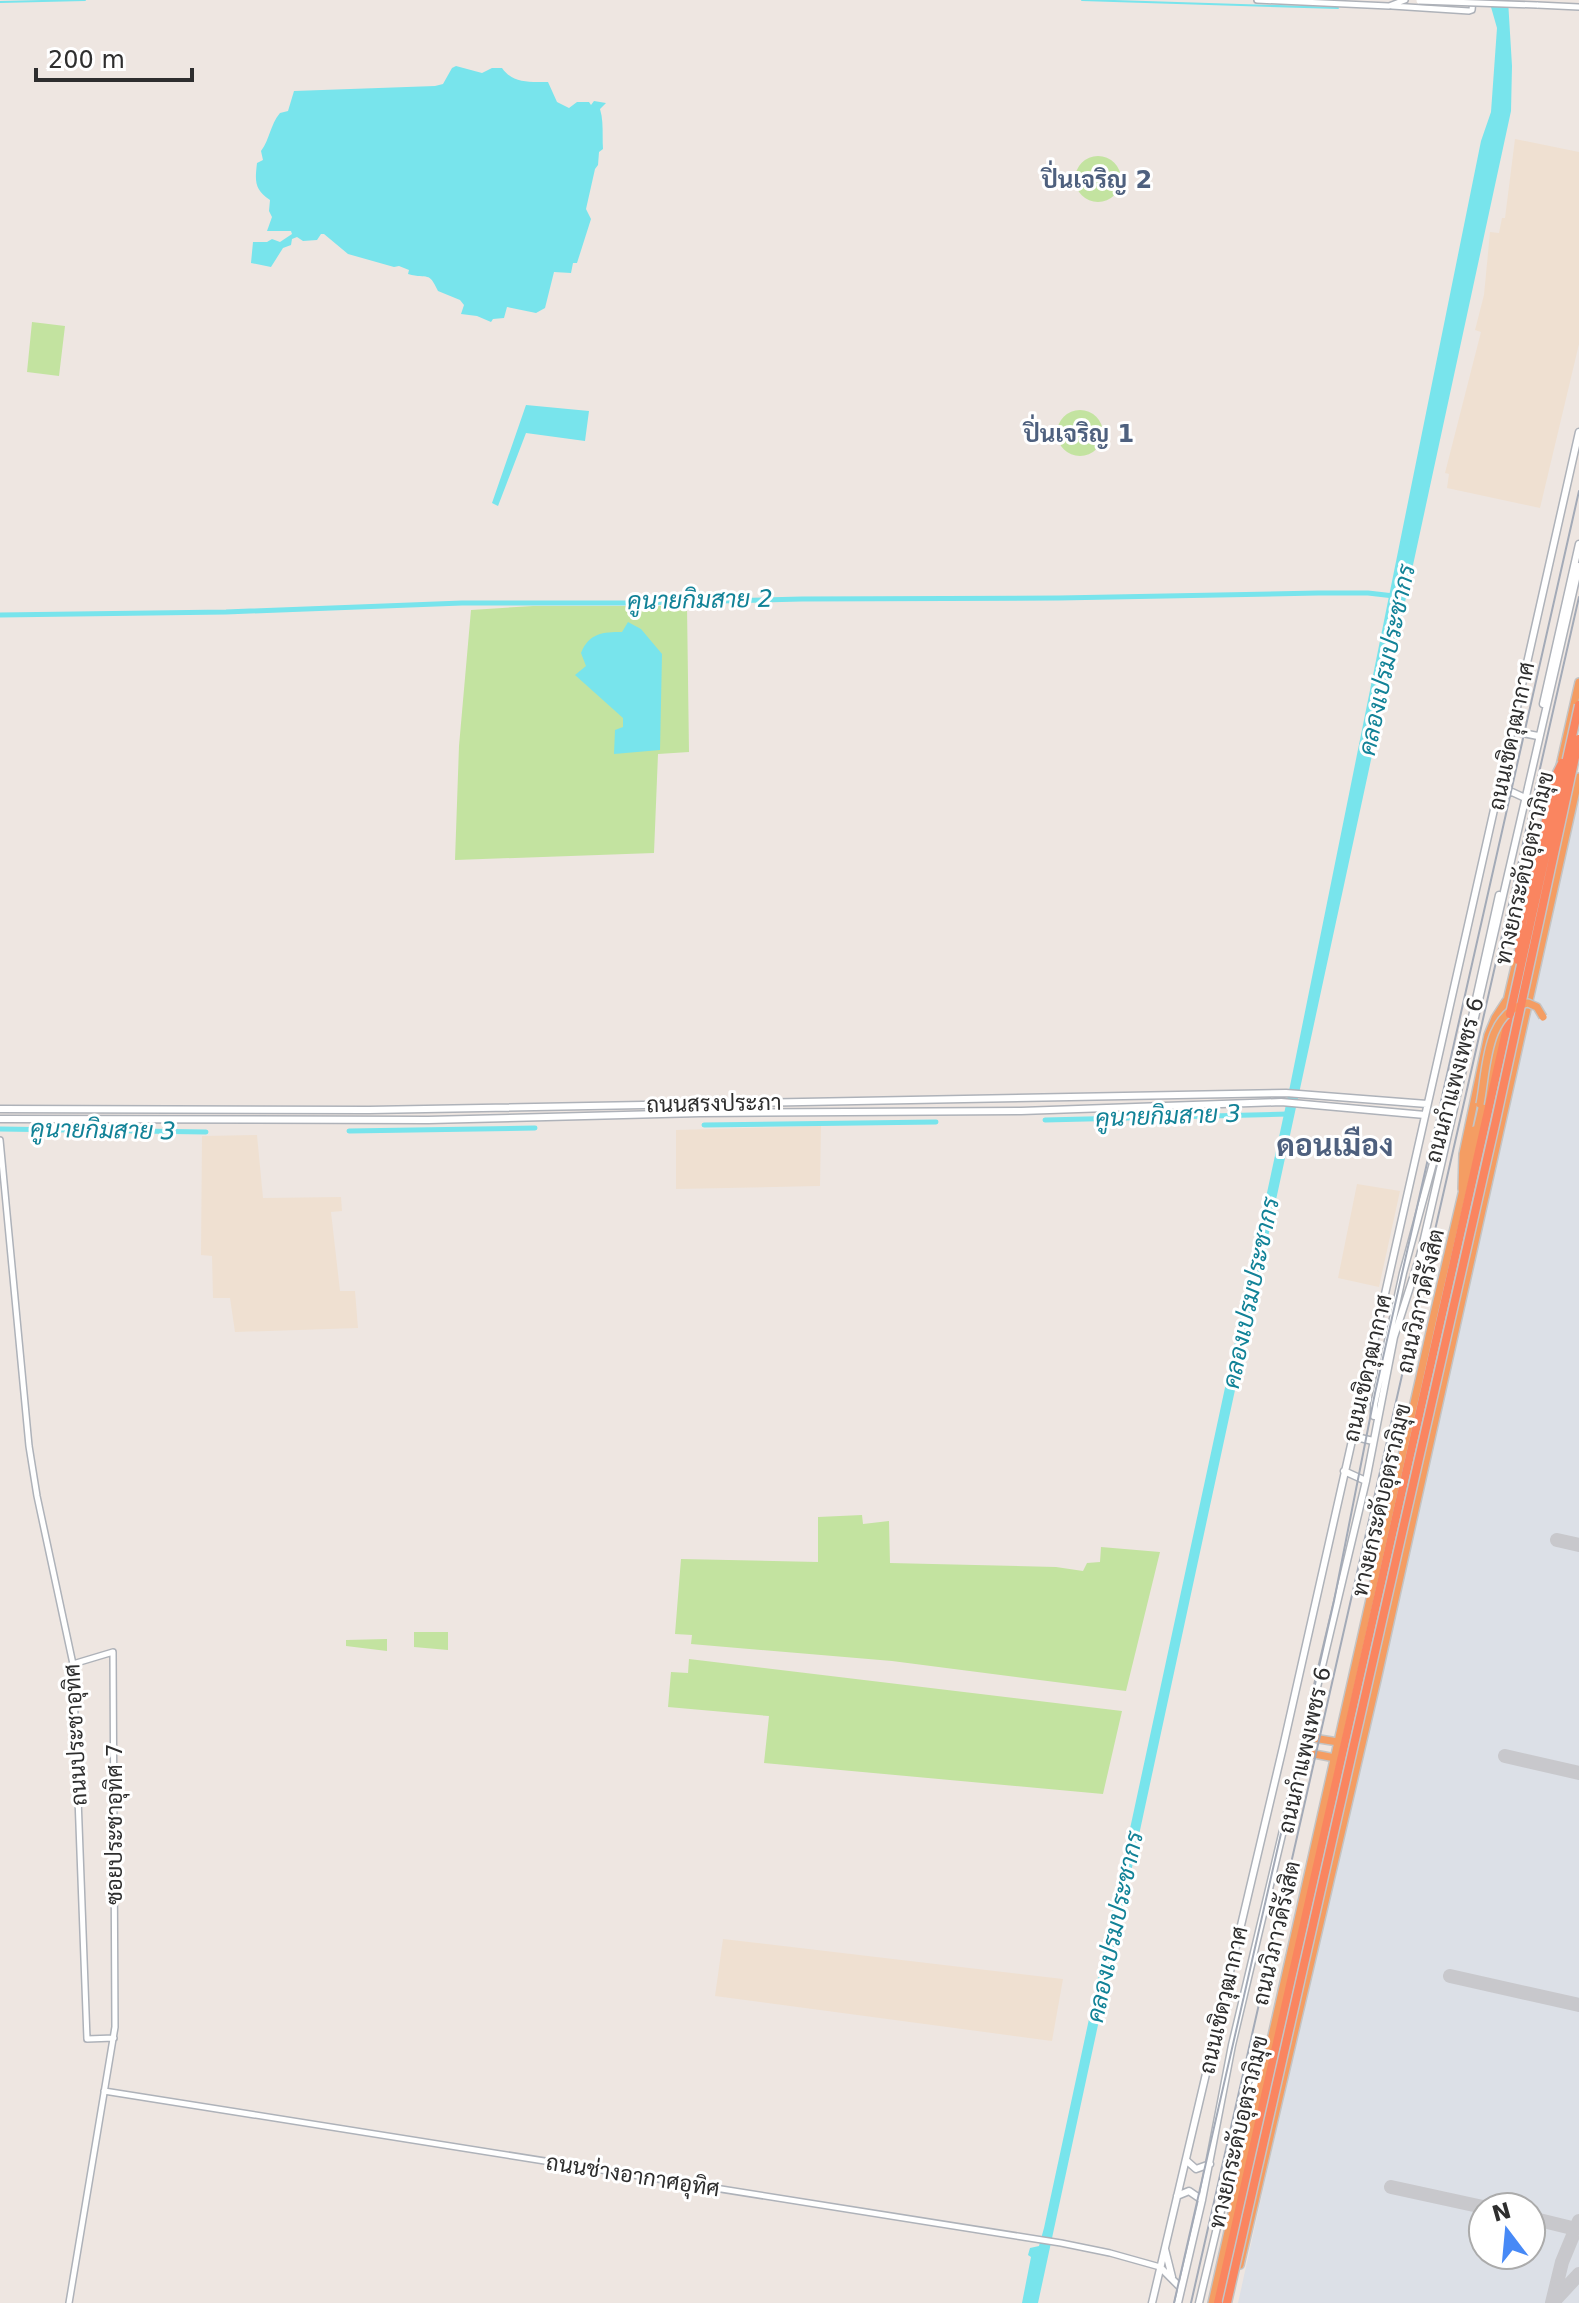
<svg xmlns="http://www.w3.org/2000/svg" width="1579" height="2303" font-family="'DejaVu Sans',Sarabun,sans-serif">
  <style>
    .education { fill: #efe0d1 }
    .airport { fill: #dce0e7; fill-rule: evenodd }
    .green { fill: #c3e3a0 }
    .water { fill: #78e4ec }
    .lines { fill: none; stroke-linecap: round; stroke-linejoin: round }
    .stream { stroke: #78e4ec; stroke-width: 2 }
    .canal { stroke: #78e4ec; stroke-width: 5 }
    .taxiway { stroke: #c8c8cc; stroke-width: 14 }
    .tertiary-casing { stroke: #aeb2b9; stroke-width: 8 }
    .secondary-casing { stroke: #aeb2b9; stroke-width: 9 }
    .trunk-casing { stroke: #c4c4c4; stroke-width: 10 }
    .motorway-casing { stroke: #c4c4c4; stroke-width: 11 }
    .tertiary { stroke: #fff; stroke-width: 5 }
    .secondary { stroke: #fff; stroke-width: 6 }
    .trunk { stroke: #f49d63; stroke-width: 7 }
    .motorway { stroke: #fa8560; stroke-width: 8 }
    .rail { stroke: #a3aab7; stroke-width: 2 }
    .tertiary-bridge-casing { stroke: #aeb2b9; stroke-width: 8; stroke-linecap: butt }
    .trunk-bridge-casing { stroke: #c4c4c4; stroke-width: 10; stroke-linecap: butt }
    .motorway-bridge-casing { stroke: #c4c4c4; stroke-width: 11; stroke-linecap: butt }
    .tertiary-bridge { stroke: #fff; stroke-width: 5 }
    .trunk-bridge { stroke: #f49d63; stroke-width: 7 }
    .motorway-bridge { stroke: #fa8560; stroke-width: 8 }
    .labels { text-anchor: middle; stroke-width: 6; stroke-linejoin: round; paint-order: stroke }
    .street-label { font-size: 22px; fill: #2e2e2e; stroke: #fff }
    .neighbourhood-label { font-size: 24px; font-weight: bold; fill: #4e607e; stroke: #fff }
    .water-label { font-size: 24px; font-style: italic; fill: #118297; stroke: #fff }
    .district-label { font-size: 30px; font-weight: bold; fill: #4e607e; stroke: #fff }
  </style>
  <rect width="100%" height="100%" fill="#eee6e1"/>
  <path class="education" d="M 1515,139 L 1579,152 L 1579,344 L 1540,508 L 1447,488 L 1449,474 L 1445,473 L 1481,332 L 1475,330 L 1484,295 L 1490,232 L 1499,233 L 1502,218 L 1505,218 Z
    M 821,1126 L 820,1186 L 676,1189 L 676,1130 Z
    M 257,1135 L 263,1198 L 341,1197 L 342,1211 L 331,1212 L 340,1291 L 355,1291 L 358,1328 L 235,1332 L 230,1298 L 213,1298 L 212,1256 L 201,1255 L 202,1136 Z
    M 1357,1184 L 1400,1191 L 1379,1287 L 1338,1278 Z
    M 723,1939 L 1063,1979 L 1052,2041 L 715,1996 Z"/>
  <path class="airport" d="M 1579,794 L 1579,2303 L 1238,2303 L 1336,1859 ZM 1483,2207 L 1531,2207 L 1531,2255 L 1483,2255 Z"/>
  <path class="green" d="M1075 179a23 23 0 1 1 46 0a23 23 0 1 1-46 0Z
    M 32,322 L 65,326 L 59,376 L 27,372 Z
    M1057 433a23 23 0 1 1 46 0a23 23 0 1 1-46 0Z
    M 533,606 L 687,606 L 689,752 L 658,754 L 654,853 L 455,860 L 459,746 L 471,610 Z
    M 862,1515 L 863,1524 L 889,1521 L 890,1563 L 1056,1567 L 1083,1571 L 1087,1563 L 1100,1562 L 1101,1547 L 1160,1552 L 1126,1691 L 892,1661 L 691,1644 L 692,1635 L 675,1634 L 681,1559 L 818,1562 L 818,1517 Z
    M 414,1632 L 448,1632 L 448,1650 L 414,1647 Z
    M 387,1639 L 387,1651 L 346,1646 L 346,1640 Z
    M 689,1659 L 1122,1711 L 1103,1794 L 764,1763 L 769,1716 L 668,1707 L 671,1672 L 688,1673 Z"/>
  <path class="water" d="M 1489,0 L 1508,0 L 1512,66 L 1511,111 L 1038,2303 L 1022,2303 L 1031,2257 L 1028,2255 L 1030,2248 L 1039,2246 L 1044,2228 L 1290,1086 L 1481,141 L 1491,112 L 1497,28 Z
    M 456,66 L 482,73 L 492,68 L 502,68 C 513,84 530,82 548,82 L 557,102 L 569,108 L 577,102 L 589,102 L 591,105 L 594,101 L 606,103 L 600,109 C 604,122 602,136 603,149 L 599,152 L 598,165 L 595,169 L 586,209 L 591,219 L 577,263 L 573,263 L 571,273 L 554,272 L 545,308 L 536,313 L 507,307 L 504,318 L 493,319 L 491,322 L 477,316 L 461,314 L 464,305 L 460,300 L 438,291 C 428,270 429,280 408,274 L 409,270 L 399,266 L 394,267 L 348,254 L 324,234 L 321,234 L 317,240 L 303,241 L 297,237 L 292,239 L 291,245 L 283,248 L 271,267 L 251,263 L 253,242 L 267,242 L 272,239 L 280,242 L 292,234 L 291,231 L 267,231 L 272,217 L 269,211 L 270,200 C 254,189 255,181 257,163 L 263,160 L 261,151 C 270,139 270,125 280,113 L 288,111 L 294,91 L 435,86 L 443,84 L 452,68 Z
    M 526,405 L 589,411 L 585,441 L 526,433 L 498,506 L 492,503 Z
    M 628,622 L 641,629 L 662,654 L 660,750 L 614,754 L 615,730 L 623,727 L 623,718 L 575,675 L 586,666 L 581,653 C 589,633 603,632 622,632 Z"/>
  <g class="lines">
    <path class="stream" d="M 1082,0 L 1338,8
      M 0,2 L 85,0"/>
    <path class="canal" d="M 0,615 L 226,612 L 462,603 L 630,603 L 802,599 L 1059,598 L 1318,593 L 1368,593 L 1394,596
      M 1045,1120 L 1288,1114
      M 704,1125 L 936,1122
      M 0,1129 L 206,1132
      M 349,1131 L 535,1128"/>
    <path class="taxiway" d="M 1557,1540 L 1579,1545
      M 1505,1756 L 1579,1773
      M 1450,1976 L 1579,2005
      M 1391,2187 L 1483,2207
      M 1531,2218 L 1576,2229
      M 1555,2300 L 1579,2274
      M 1552,2303 L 1562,2262 L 1579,2221"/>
    <defs>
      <path id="tertiary" d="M 1257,0 L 1389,6 L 1405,0
        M 1537,5 L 1579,7
        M 1392,6 L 1469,11 L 1472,10 L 1473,0
        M 0,1140 L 29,1446 L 37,1496 L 73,1664 L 87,2039 L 114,2038
        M 104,2091 L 1061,2243 L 1110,2253 L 1160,2267
        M 69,2303 L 115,2027 L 113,1652 L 73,1664"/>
      <path id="secondary" d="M 1543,704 L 1579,544
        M 1512,731 L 1538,736
        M 1497,797 L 1512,792 L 1523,797
        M 0,1109 L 369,1110 L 1286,1093 L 1427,1104
        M 0,1119 L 428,1120 L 700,1113 L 1021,1111 L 1281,1102 L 1425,1115
        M 1374,1416 L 1374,1405 L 1403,1273 L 1468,1035 L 1499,895
        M 1352,1436 L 1373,1441
        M 1344,1471 L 1366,1481
        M 1187,2161 L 1196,2169 L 1210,2164
        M 1177,2196 L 1189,2191 L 1202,2200
        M 1165,2249 L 1172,2277
        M 1160,2267 L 1180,2287
        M 1152,2303 L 1283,1747 L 1579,432
        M 1178,2303 L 1202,2200 L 1232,2045 L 1366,1481 L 1394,1337 L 1420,1256 L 1579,566
        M 1199,2303 L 1240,2131 L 1252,2089 L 1261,2076"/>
      <path id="trunk" d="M 1560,766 L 1579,682
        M 1465,1169 L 1474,1130
        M 1462,1189 L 1463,1154 L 1488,1035 L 1495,1018 L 1506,1001
        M 1307,1737 L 1338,1742
        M 1304,1752 L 1335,1758
        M 1240,2265 L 1377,1680 L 1579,777
        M 1212,2303 L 1434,1314 L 1517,958"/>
      <path id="motorway" d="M 1218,2303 L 1510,1014"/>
    </defs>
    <use href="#tertiary" class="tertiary-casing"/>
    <use href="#secondary" class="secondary-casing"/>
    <use href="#trunk" class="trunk-casing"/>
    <use href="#motorway" class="motorway-casing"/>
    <use href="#tertiary" class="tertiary"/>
    <use href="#secondary" class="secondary"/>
    <use href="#trunk" class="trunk"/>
    <use href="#motorway" class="motorway"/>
    <path class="rail" d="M 1174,2303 L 1334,1601 L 1375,1393 L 1579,491
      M 1191,2303 L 1579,597"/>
    <defs>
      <path id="tertiary-bridge" d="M 1419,1 L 1537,5"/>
      <path id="trunk-bridge" d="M 1480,1104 C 1487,1069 1485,1012 1528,1003 L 1537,1007 L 1543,1017"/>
      <path id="motorway-bridge" d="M 1518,960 L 1522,923 L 1557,773 L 1562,763
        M 1510,1014 L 1579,705
        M 1227,2303 L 1496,1120 L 1579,739"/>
    </defs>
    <use href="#tertiary-bridge" class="tertiary-bridge-casing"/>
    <use href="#trunk-bridge" class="trunk-bridge-casing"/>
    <use href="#motorway-bridge" class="motorway-bridge-casing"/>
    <use href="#tertiary-bridge" class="tertiary-bridge"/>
    <use href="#trunk-bridge" class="trunk-bridge"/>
    <use href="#motorway-bridge" class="motorway-bridge"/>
  </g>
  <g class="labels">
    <g class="street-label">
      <text transform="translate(1511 736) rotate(-78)" y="8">ถนนเชิดวุฒากาศ</text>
      <text transform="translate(1524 868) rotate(-77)" y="8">ทางยกระดับอุตราภิมุข</text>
      <text transform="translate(1454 1080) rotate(-75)" y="8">ถนนกำแพงเพชร 6</text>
      <text transform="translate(714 1103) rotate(-1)" y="8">ถนนสรงประภา</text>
      <text transform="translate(1420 1301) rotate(-77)" y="8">ถนนวิภาวดีรังสิต</text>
      <text transform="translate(1367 1368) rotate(-77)" y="8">ถนนเชิดวุฒากาศ</text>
      <text transform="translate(1381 1500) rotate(-77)" y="8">ทางยกระดับอุตราภิมุข</text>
      <text transform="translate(75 1735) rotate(-93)" y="8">ถนนประชาอุทิศ</text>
      <text transform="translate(1304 1750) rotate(-77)" y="8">ถนนกำแพงเพชร 6</text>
      <text transform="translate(114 1824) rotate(-90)" y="8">ซอยประชาอุทิศ 7</text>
      <text transform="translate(1276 1933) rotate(-77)" y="8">ถนนวิภาวดีรังสิต</text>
      <text transform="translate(1223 2000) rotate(-77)" y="8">ถนนเชิดวุฒากาศ</text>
      <text transform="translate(1238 2132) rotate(-77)" y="8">ทางยกระดับอุตราภิมุข</text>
      <text transform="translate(633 2175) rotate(9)" y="8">ถนนช่างอากาศอุทิศ</text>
    </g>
    <g class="neighbourhood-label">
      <text x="1097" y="188">ปิ่นเจริญ 2</text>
      <text x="1079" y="442">ปิ่นเจริญ 1</text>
    </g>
    <g class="water-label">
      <text transform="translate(700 600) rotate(-1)" y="8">คูนายกิมสาย 2</text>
      <text transform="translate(1387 660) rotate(-78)" y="8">คลองเปรมประชากร</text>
      <text transform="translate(1168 1116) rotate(-2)" y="8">คูนายกิมสาย 3</text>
      <text transform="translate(103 1130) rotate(1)" y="8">คูนายกิมสาย 3</text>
      <text transform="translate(1251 1293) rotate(-78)" y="8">คลองเปรมประชากร</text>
      <text transform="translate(1115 1927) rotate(-78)" y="8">คลองเปรมประชากร</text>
    </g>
    <g class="district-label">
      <text x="1335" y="1156">ดอนเมือง</text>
    </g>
  </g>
  <g transform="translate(1507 2231) rotate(344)"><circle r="38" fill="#ffffff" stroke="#ababab" stroke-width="2"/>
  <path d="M0-6L14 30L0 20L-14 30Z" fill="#4789f6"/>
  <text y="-12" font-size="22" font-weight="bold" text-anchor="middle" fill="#2e2e2e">N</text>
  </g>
  <path d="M36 68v12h156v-12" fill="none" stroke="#2e2e2e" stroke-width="4"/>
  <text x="48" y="68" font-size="24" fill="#2e2e2e" stroke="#ffffff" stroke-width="6" paint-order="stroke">200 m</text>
</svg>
